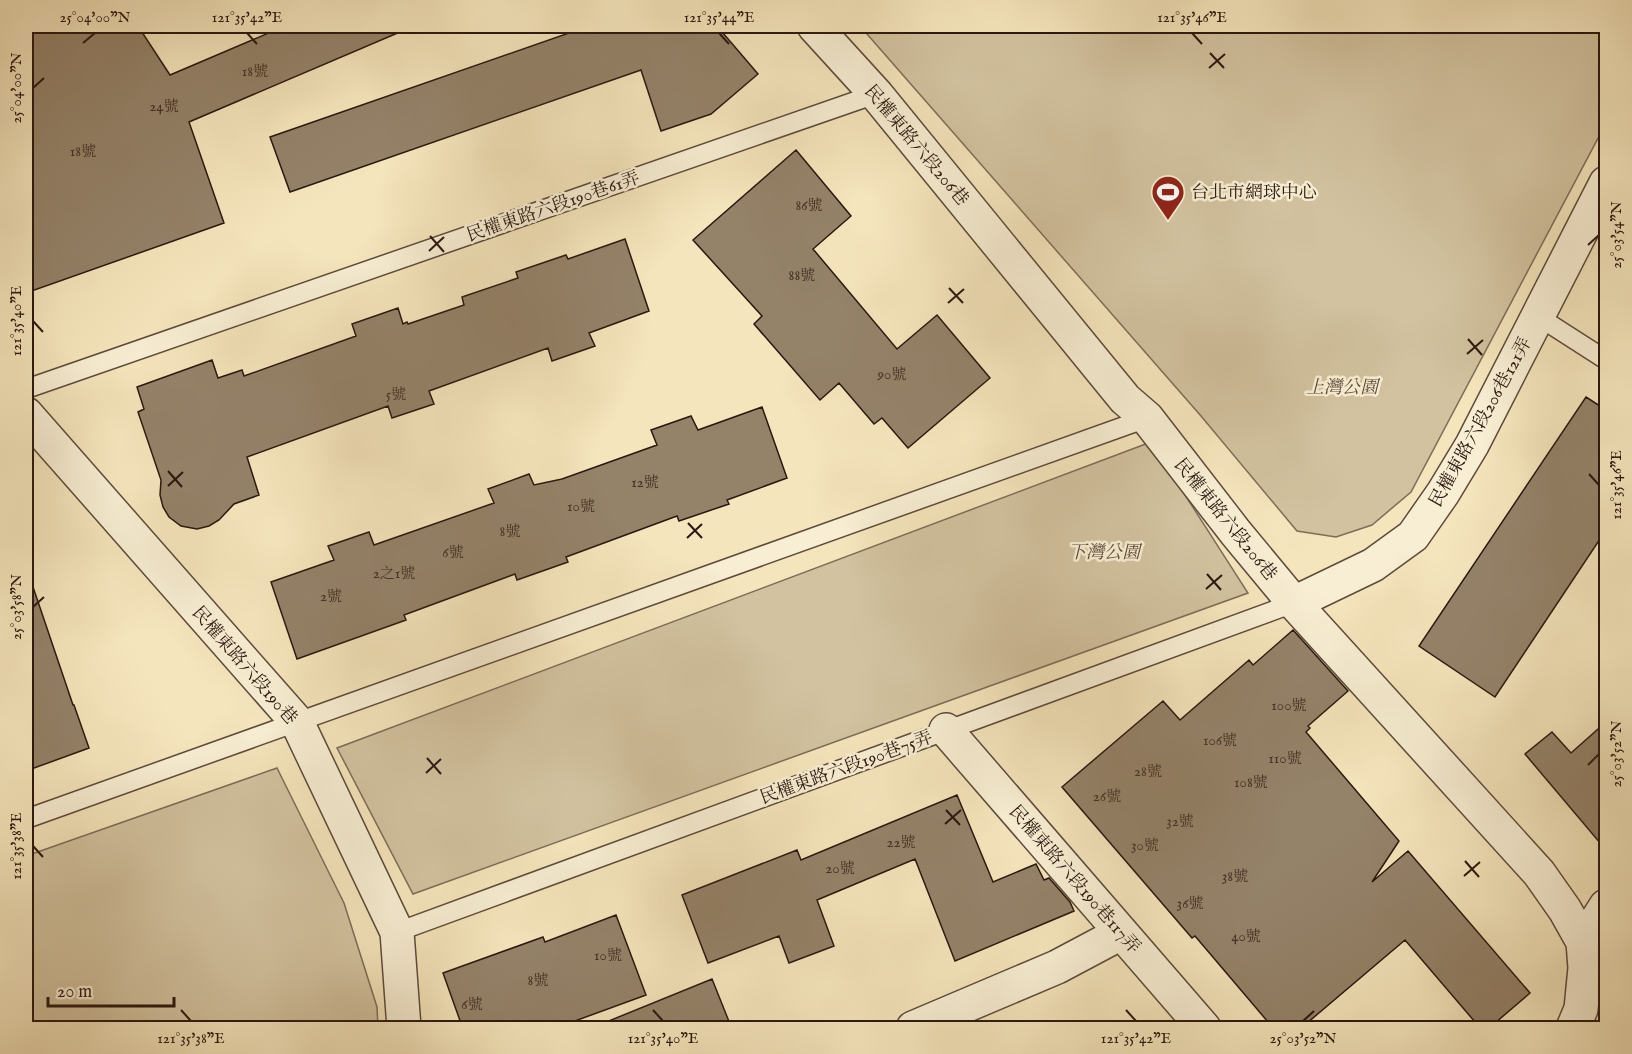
<svg xmlns="http://www.w3.org/2000/svg" width="1632" height="1054" font-family="'IM FELL English','Noto Serif TC',serif">
  <style>
    .green { fill: #d2c29f; stroke: #7e6c58; stroke-width: 1.5 }
    .building { fill: #948269; stroke: #2a1710; stroke-width: 1.5 }
    .lines { fill: none; stroke-linecap: round; stroke-linejoin: round }
    .lane-casing { stroke: #5d4a3b; stroke-width: 21 }
    .street-casing { stroke: #5d4a3b; stroke-width: 36 }
    .lane { stroke: #f8eed3; stroke-width: 18 }
    .street { stroke: #f8eed3; stroke-width: 33 }
    .ticks { fill: none; stroke: #2a1710; stroke-width: 2 }
    .labels { text-anchor: middle; stroke-width: 5; stroke-linejoin: round; paint-order: stroke }
    .number-label { font-size: 15px; fill: #443226 }
    .street-label { font-size: 18px; fill: #2a1710; stroke: #f8eed3 }
    .poi-label { font-size: 18px; fill: #2a1710; stroke: #f8eed3; text-anchor: start }
    .park-label { font-size: 18px; font-style: italic; fill: #5c4a3b; stroke: #f8eed3 }
    .neatline { fill: none; stroke: #2a1710; stroke-width: 2 }
    .ticks-label { font-size: 15px; text-anchor: middle; fill: #2a1710 }
  </style>
  <rect width="100%" height="100%" fill="#f5e5bc"/>
  <filter id="stains"><feTurbulence type="fractalNoise" baseFrequency=".00333" numOctaves="4"/><feColorMatrix values="0 0 0 0 .2 0 0 0 0 .09 0 0 0 0 .02 0 0 0 .5 -.17"/></filter>
  <radialGradient id="worn" r=".72"><stop offset=".6" stop-color="#630" stop-opacity="0"/><stop offset="1" stop-color="#630" stop-opacity=".3"/></radialGradient>
  <path class="green" d="M 860,26 L 1606,26 L 1606,123 L 1411,492 L 1372,525 L 1336,537 L 1297,531 L 1201,416 Z
    M 1151,442 L 1248,593 L 413,894 L 337,748 Z
    M 277,768 L 344,903 L 377,1007 L 378,1028 L 26,1028 L 26,856 Z"/>
  <path class="building" d="M 26,26 L 138,26 L 170,75 L 285,26 L 414,26 L 189,122 L 224,223 L 26,293 Z
    M 589,26 L 717,26 L 758,74 L 711,114 L 661,131 L 641,70 L 290,192 L 270,137 Z
    M 796,150 L 851,216 L 813,249 L 897,349 L 937,315 L 990,378 L 908,448 L 882,418 L 874,424 L 839,383 L 820,400 L 754,324 L 762,316 L 693,240 Z
    M 625,239 L 649,311 L 589,333 L 595,346 L 552,361 L 548,348 L 429,391 L 434,404 L 392,418 L 388,406 L 247,457 L 259,495 L 234,504 L 219,520 L 209,526 L 197,529 L 181,526 L 169,517 L 163,507 L 160,495 L 161,480 L 138,412 L 144,409 L 137,387 L 212,360 L 218,378 L 242,370 L 244,376 L 356,336 L 352,324 L 398,308 L 403,324 L 407,322 L 408,324 L 464,305 L 462,297 L 518,278 L 516,272 L 566,255 L 568,259 Z
    M 1586,397 L 1606,410 L 1606,530 L 1495,697 L 1419,646 Z
    M 762,407 L 787,478 L 727,500 L 729,504 L 679,521 L 677,516 L 566,557 L 568,562 L 517,580 L 515,574 L 404,615 L 406,620 L 297,659 L 271,582 L 334,560 L 328,546 L 369,532 L 374,545 L 494,503 L 488,489 L 529,474 L 534,485 L 562,479 L 657,445 L 651,430 L 691,416 L 698,430 Z
    M 32,584 L 73,705 L 74,705 L 89,748 L 26,771 L 26,585 Z
    M 1293,630 L 1348,691 L 1308,726 L 1310,728 L 1306,732 L 1399,841 L 1372,882 L 1408,851 L 1530,993 L 1488,1029 L 1481,1029 L 1405,940 L 1300,1029 L 1274,1029 L 1195,936 L 1192,938 L 1062,787 L 1163,701 L 1180,720 L 1249,660 L 1253,665 Z
    M 1606,722 L 1606,850 L 1525,754 L 1552,732 L 1571,753 Z
    M 957,795 L 993,882 L 1036,864 L 1044,880 L 1049,878 L 1070,902 L 1074,911 L 955,961 L 915,859 L 817,900 L 834,946 L 789,963 L 779,936 L 708,963 L 682,895 L 797,850 L 801,860 Z
    M 616,915 L 646,995 L 553,1029 L 463,1029 L 443,973 L 543,937 L 545,942 Z
    M 712,979 L 732,1029 L 594,1029 L 594,1027 Z"/>
  <g class="lines">
    <defs>
      <path id="lane" d="M 1539,317 L 1606,360
        M 26,389 L 876,94
        M 26,819 L 1147,418
        M 397,932 L 1294,603"/>
      <path id="street" d="M 814,26 L 876,94 L 1125,399 L 1147,418 L 1236,533 L 1294,603 L 1539,873 L 1565,910 L 1583,942 L 1585,968 L 1581,1009 L 1573,1028
        M 26,414 L 297,722 L 397,932 L 404,1028
        M 1294,603 L 1373,565 L 1413,536 L 1443,493 L 1472,445 L 1606,183
        M 946,730 L 1204,1028
        M 1583,942 L 1606,906
        M 913,1028 L 1057,967 L 1121,933"/>
    </defs>
    <use href="#lane" class="lane-casing"/>
    <use href="#street" class="street-casing"/>
    <use href="#lane" class="lane"/>
    <use href="#street" class="street"/>
  </g>
  <path class="ticks" d="M 247,33 L 257,44M 719,33 L 729,44M 1192,33 L 1202,44M 83,43 L 95,33M 1210,53 L 1224,68M 1209,68 L 1225,54M 33,88 L 44,78M 430,236 L 444,252M 1588,245 L 1599,235M 429,251 L 444,237M 949,288 L 963,303M 948,303 L 964,289M 33,321 L 43,332M 1468,339 L 1482,355M 1467,354 L 1483,340M 168,471 L 182,487M 1589,474 L 1599,485M 168,486 L 183,472M 688,523 L 702,538M 687,538 L 702,524M 1207,574 L 1221,590M 1206,589 L 1222,575M 33,607 L 44,597M 427,758 L 441,774M 1588,765 L 1599,754M 426,773 L 441,759M 946,810 L 960,825M 945,824 L 961,810M 33,846 L 43,857M 1465,861 L 1479,877M 1464,876 L 1480,862M 181,1010 L 191,1021M 653,1010 L 663,1021M 1126,1010 L 1136,1021M 1303,1021 L 1314,1011"/>
  <defs>
    <symbol id="stadium-pin" viewBox="-11 -11 22 30"><path d="M0 17L-7.5 6A9.5 9.5 0 1 1 7.5 6Z" fill="#8f2418" stroke="#f8eed3"/><path d="M0-5a6.5 5 0 1 0 0 10a6.5 5 0 1 0 0-10ZM-3.5-1.8h7v3.6h-7Z" fill="#fff"/></symbol>
  </defs>
  <g fill-rule="evenodd">
    <use href="#stadium-pin" x="1149" y="173" width="38" height="52"/>
  </g>
  <g class="labels">
    <g class="number-label">
      <text x="255" y="76">18號</text>
      <text x="164" y="111">24號</text>
      <text x="83" y="156">18號</text>
      <text x="809" y="210">86號</text>
      <text x="802" y="280">88號</text>
      <text x="892" y="379">90號</text>
      <text x="396" y="399">5號</text>
      <text x="645" y="487">12號</text>
      <text x="581" y="511">10號</text>
      <text x="510" y="536">8號</text>
      <text x="453" y="557">6號</text>
      <text x="394" y="578">2之1號</text>
      <text x="331" y="601">2號</text>
      <text x="1289" y="710">100號</text>
      <text x="1220" y="745">106號</text>
      <text x="1285" y="763">110號</text>
      <text x="1148" y="776">28號</text>
      <text x="1251" y="787">108號</text>
      <text x="1107" y="801">26號</text>
      <text x="1180" y="826">32號</text>
      <text x="901" y="847">22號</text>
      <text x="1145" y="850">30號</text>
      <text x="840" y="873">20號</text>
      <text x="1235" y="881">38號</text>
      <text x="1190" y="908">36號</text>
      <text x="1246" y="941">40號</text>
      <text x="608" y="960">10號</text>
      <text x="538" y="985">8號</text>
      <text x="472" y="1009">6號</text>
    </g>
    <g class="street-label">
      <text transform="translate(917 145) rotate(50)" y="6">民權東路六段206巷</text>
      <text transform="translate(553 206) rotate(-19)" y="6">民權東路六段190巷61弄</text>
      <text transform="translate(1480 422) rotate(-61)" y="6">民權東路六段206巷121弄</text>
      <text transform="translate(1226 519) rotate(51)" y="6">民權東路六段206巷</text>
      <text transform="translate(245 665) rotate(49)" y="6">民權東路六段190巷</text>
      <text transform="translate(846 767) rotate(-20)" y="6">民權東路六段190巷75弄</text>
      <text transform="translate(1075 879) rotate(49)" y="6">民權東路六段190巷117弄</text>
    </g>
    <g class="poi-label">
      <text x="1191" y="198">台北市網球中心</text>
    </g>
    <g class="park-label">
      <text x="1342" y="393">上灣公園</text>
      <text x="1104" y="558">下灣公園</text>
    </g>
  </g>
  <rect width="1632" height="1054" fill="none" stroke="#f5e5bc" stroke-width="66"/>
  <path d="M48 997v9h126v-9" fill="none" stroke="#2a1710" stroke-width="3"/>
  <text x="57" y="997" font-size="18" fill="#2a1710" stroke="#f8eed3" stroke-width="4.5" paint-order="stroke">20 m</text>
  <rect x="33" y="33" width="1566" height="988" class="neatline"/>
  <g class="ticks-label">
    <text x="95" y="22">25°04'00"N</text>
    <text x="247" y="22">121°35'42"E</text>
    <text x="719" y="22">121°35'44"E</text>
    <text x="1192" y="22">121°35'46"E</text>
    <text transform="translate(16 88) rotate(-90)" y="5">25°04'00"N</text>
    <text transform="translate(1616 235) rotate(-90)" y="5">25°03'54"N</text>
    <text transform="translate(16 321) rotate(-90)" y="5">121°35'40"E</text>
    <text transform="translate(1616 485) rotate(-90)" y="5">121°35'46"E</text>
    <text transform="translate(16 607) rotate(-90)" y="5">25°03'58"N</text>
    <text transform="translate(1616 754) rotate(-90)" y="5">25°03'52"N</text>
    <text transform="translate(16 846) rotate(-90)" y="5">121°35'38"E</text>
    <text x="191" y="1043">121°35'38"E</text>
    <text x="663" y="1043">121°35'40"E</text>
    <text x="1136" y="1043">121°35'42"E</text>
    <text x="1303" y="1043">25°03'52"N</text>
  </g>
  <rect width="100%" height="100%" filter="url(#stains)"/>
  <rect width="100%" height="100%" fill="url(#worn)"/>
</svg>
